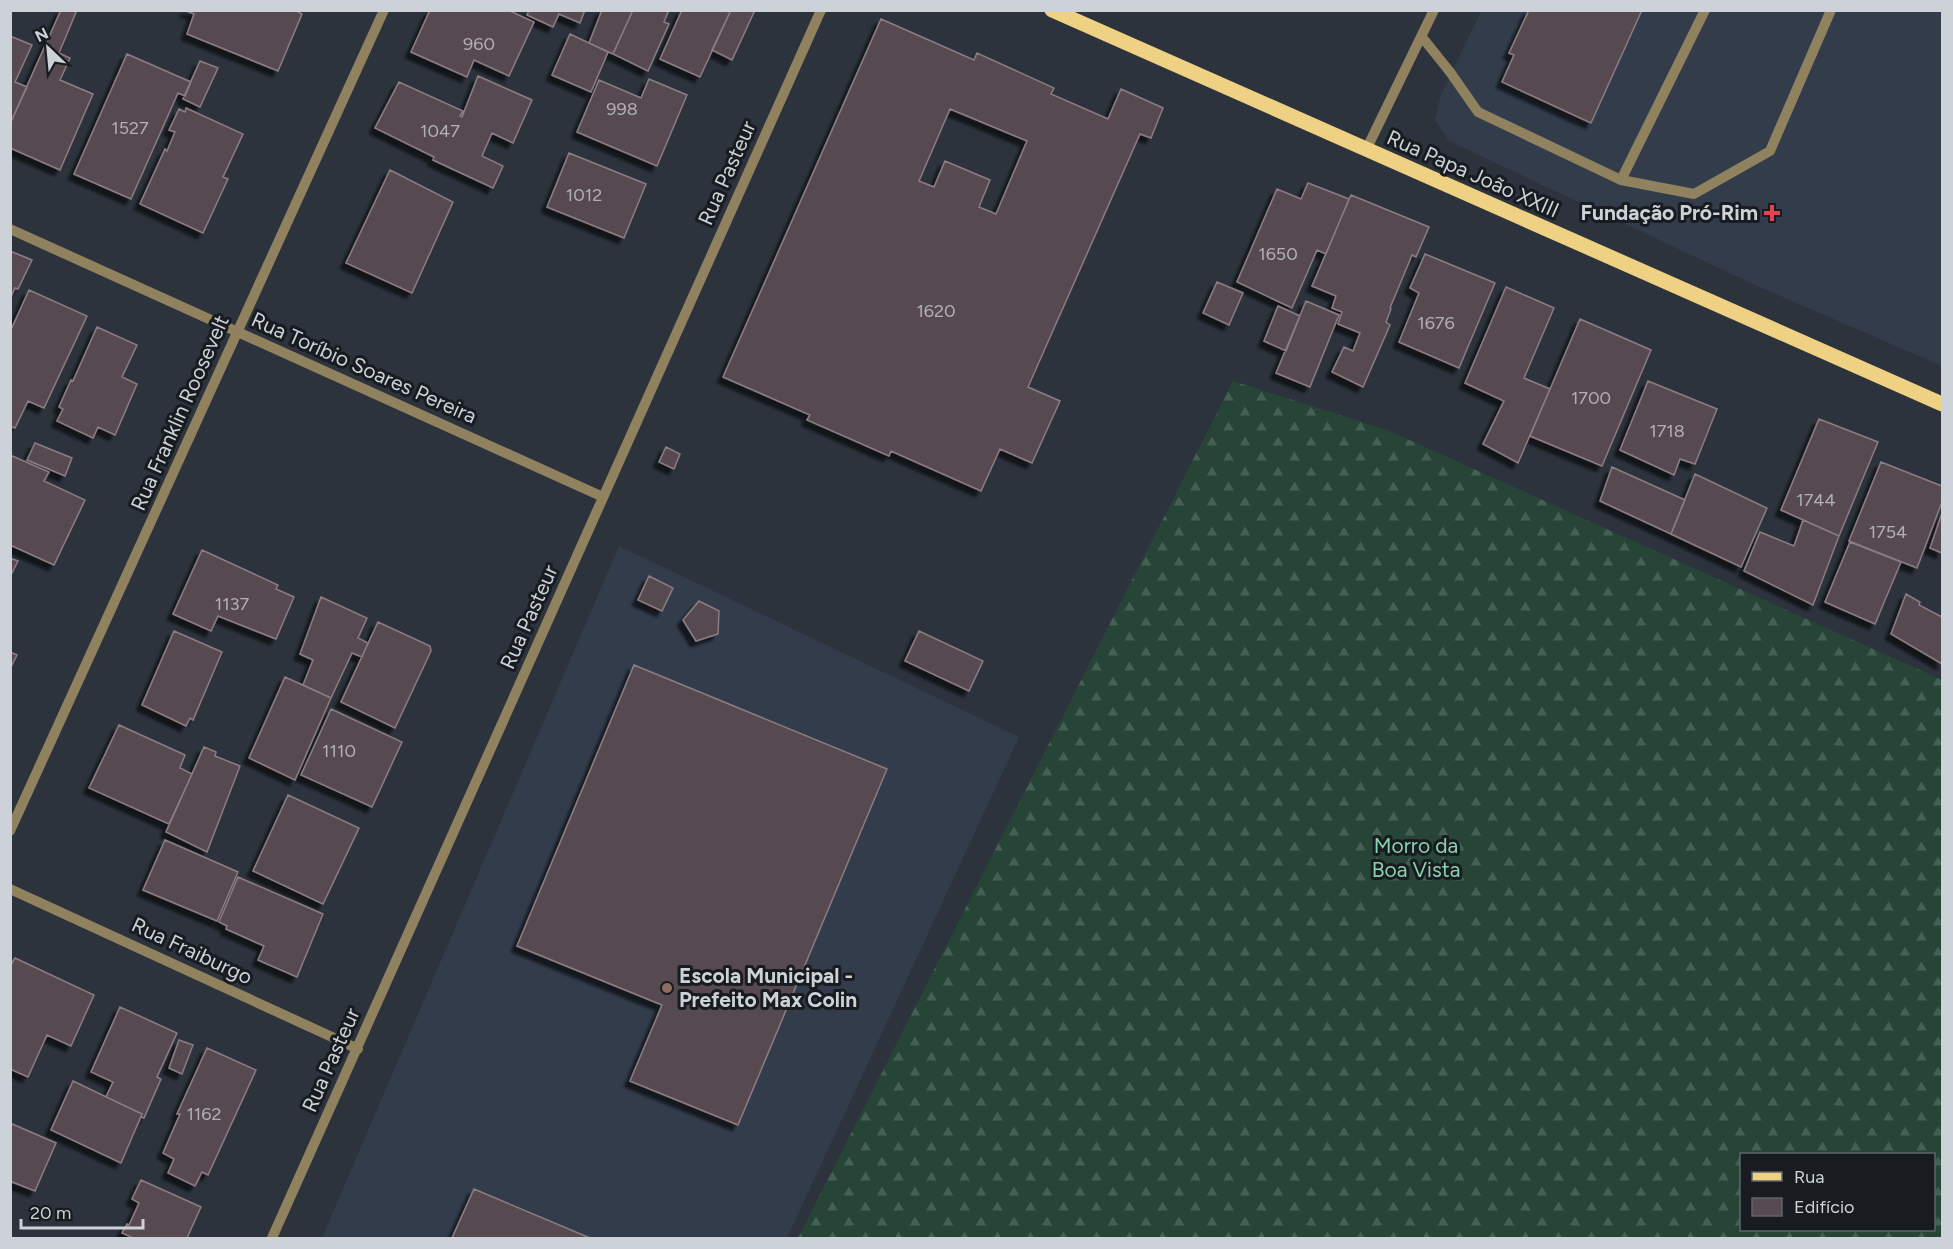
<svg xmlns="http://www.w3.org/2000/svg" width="1953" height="1249" font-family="Figtree,sans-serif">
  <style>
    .built { fill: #323c4b }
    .forest { fill: url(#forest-firs); fill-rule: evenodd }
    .building { fill: #574a50; stroke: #8b7d83; stroke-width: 1.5; fill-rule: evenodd; filter: url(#shadow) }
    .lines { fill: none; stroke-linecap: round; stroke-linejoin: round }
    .minor { stroke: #90825e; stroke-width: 10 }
    .major { stroke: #efd183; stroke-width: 15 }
    .health-dot { fill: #e0444e; stroke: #181b1f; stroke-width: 2 }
    .education-dot { fill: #8d6e63; stroke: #181b1f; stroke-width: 2 }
    .labels { text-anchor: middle; stroke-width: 6; stroke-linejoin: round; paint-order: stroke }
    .number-label { font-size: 18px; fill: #b0b0b6 }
    .street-label { font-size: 21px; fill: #cdd2d8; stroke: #181b1f }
    .poi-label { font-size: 21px; font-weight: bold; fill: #cdd2d8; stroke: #181b1f; text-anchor: end }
    .park-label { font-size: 21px; fill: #88d3af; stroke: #181b1f }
  </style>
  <defs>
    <pattern id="forest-firs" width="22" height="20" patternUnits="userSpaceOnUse" patternTransform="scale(1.5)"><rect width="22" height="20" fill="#264537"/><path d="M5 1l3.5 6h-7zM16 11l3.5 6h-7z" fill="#445f53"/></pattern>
    <filter id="shadow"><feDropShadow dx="-5.5" dy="5.5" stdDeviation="1.5" flood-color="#0009"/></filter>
  </defs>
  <rect width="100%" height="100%" fill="#2c333d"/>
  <path class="built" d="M 1481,11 L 1942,11 L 1942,366 L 1755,285 L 1449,141 L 1435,120 L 1440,97 Z
    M 619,546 L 1019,737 L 787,1238 L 322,1238 Z"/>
  <path class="forest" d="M 1233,381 L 1387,430 L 1942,680 L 1942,1238 L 798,1238 ZM 1742,1154 L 1934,1154 L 1934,1230 L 1742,1230 Z"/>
  <path class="building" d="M 61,10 L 77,10 L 59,53 L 70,58 L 60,80 L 93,94 L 60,170 L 10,148 L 10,124 Z
    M 184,10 L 295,10 L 302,14 L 278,71 L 187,34 L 194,14 Z
    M 430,10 L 508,10 L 534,22 L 509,76 L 474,60 L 467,77 L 411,52 Z
    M 529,10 L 585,10 L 580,23 L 559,14 L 553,27 L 527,15 Z
    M 602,10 L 633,10 L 613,54 L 589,43 Z
    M 633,10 L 669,10 L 664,22 L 669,24 L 648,71 L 613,54 Z
    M 682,10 L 731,10 L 700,77 L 660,59 Z
    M 731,10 L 755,10 L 732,60 L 712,50 Z
    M 1529,10 L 1642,10 L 1591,123 L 1502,82 L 1514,55 L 1509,53 Z
    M 881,19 L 974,60 L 977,53 L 1054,88 L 1051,94 L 1108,119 L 1121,89 L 1163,108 L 1151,138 L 1140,134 L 1028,387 L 1060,401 L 1032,463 L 1000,449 L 981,491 L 891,451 L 889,456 L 807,420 L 810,415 L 723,377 ZM 950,109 L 1027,141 L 996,214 L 979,207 L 990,180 L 945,161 L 934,187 L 919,181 Z
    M 570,34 L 608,52 L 591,92 L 552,75 Z
    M 10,36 L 32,45 L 15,82 L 27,87 L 10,124 Z
    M 127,54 L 191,82 L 185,96 L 178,93 L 131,199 L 74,174 Z
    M 200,61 L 218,68 L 200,107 L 183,99 Z
    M 478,76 L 532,100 L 513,143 L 492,133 L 482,156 L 503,166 L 493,188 L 433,160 L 434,157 L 375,128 L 399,82 L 463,111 L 460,116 L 462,117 Z
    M 649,79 L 687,95 L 657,166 L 577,132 L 599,80 L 641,98 Z
    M 186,108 L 243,134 L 223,177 L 228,179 L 203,233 L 140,204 L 165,149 L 167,151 L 175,132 L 169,130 L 179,109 L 185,112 Z
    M 569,153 L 646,184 L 624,238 L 547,207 Z
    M 390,170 L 453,202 L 412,293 L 346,263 Z
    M 1308,183 L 1349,199 L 1326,254 L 1317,250 L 1292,308 L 1237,282 L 1277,189 L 1301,199 Z
    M 1351,195 L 1429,227 L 1416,257 L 1412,255 L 1390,308 L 1391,309 L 1386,322 L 1390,325 L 1363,387 L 1332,372 L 1344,347 L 1353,351 L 1360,333 L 1338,324 L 1342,312 L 1332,308 L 1336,296 L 1312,286 Z
    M 10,251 L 32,260 L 18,289 L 15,288 L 10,299 Z
    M 1425,254 L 1495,283 L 1459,368 L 1399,342 L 1419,293 L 1410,288 Z
    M 1217,282 L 1243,293 L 1229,325 L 1203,313 Z
    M 1506,287 L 1554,308 L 1524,378 L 1550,389 L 1518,463 L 1483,444 L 1504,401 L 1465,383 Z
    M 29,290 L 87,316 L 44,408 L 28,401 L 15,428 L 10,426 L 10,332 Z
    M 1306,301 L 1339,315 L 1310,387 L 1276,373 Z
    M 1278,306 L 1300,316 L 1286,351 L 1264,341 Z
    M 1580,319 L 1651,350 L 1602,466 L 1530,436 Z
    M 97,327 L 137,345 L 122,377 L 137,384 L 115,435 L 98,427 L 93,438 L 57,421 L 63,409 L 59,407 L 71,380 L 73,381 Z
    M 1648,381 L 1717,409 L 1695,464 L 1680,459 L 1674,475 L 1620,450 Z
    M 1819,419 L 1878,442 L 1839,536 L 1781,510 Z
    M 35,443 L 72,458 L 65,476 L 27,460 Z
    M 666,447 L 680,454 L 674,469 L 659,462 Z
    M 10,455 L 49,472 L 44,481 L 85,500 L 54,565 L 10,545 Z
    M 1881,462 L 1942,486 L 1942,502 L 1917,568 L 1849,541 Z
    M 1612,467 L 1685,500 L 1671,534 L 1600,501 Z
    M 1695,474 L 1767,508 L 1741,567 L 1671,534 Z
    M 1942,513 L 1942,553 L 1930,548 Z
    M 1803,520 L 1839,536 L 1813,605 L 1744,571 L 1760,532 L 1794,546 Z
    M 1850,542 L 1901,562 L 1875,624 L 1825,602 Z
    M 202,550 L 278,585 L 276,589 L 294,597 L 276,639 L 218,616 L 211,631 L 173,614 Z
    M 10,558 L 18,561 L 10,577 Z
    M 649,576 L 673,588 L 662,611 L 638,600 Z
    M 1906,594 L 1920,602 L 1919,605 L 1942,617 L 1942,664 L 1891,634 Z
    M 321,597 L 367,618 L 358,638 L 368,643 L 362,657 L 352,653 L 331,698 L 303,685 L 313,660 L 300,654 Z
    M 699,601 L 719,611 L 718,634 L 696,641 L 683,620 Z
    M 378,622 L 430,646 L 431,651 L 395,728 L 341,702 Z
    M 174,631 L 222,652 L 193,720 L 190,718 L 186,726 L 142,705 Z
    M 919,631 L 983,661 L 969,691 L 905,661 Z
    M 10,652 L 17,655 L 10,669 Z
    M 634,665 L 887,769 L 738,1125 L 630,1081 L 662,1005 L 517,946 Z
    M 285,677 L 331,698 L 295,780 L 249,758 Z
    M 331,709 L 402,742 L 372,807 L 301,775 Z
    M 119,725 L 185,755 L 180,768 L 192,774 L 169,824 L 89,788 Z
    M 204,747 L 216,752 L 215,756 L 240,766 L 207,852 L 166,832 Z
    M 288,795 L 359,828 L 323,904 L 253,871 Z
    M 165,840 L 238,872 L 217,921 L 143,890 Z
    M 238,877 L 323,914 L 297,977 L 258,960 L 264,946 L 226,929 L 227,926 L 219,922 Z
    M 15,958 L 94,995 L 71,1046 L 47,1035 L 28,1077 L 10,1069 L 10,966 Z
    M 120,1007 L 177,1033 L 157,1077 L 161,1079 L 144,1118 L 141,1117 L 142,1114 L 106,1097 L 113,1082 L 91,1072 Z
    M 179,1040 L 193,1045 L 182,1074 L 169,1068 Z
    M 207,1048 L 256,1070 L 208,1175 L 202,1172 L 195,1186 L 168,1173 L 174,1159 L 163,1153 L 180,1114 L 177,1114 Z
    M 73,1081 L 142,1114 L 121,1163 L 51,1130 Z
    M 10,1123 L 56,1143 L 35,1191 L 12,1182 L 10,1184 Z
    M 141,1180 L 201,1207 L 187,1238 L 130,1238 L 131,1237 L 122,1233 L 127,1224 L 129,1225 L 139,1203 L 132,1199 Z
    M 474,1189 L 590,1238 L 452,1238 Z"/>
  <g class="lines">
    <path class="minor" d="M 1422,37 L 1450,72 L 1478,112 L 1621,180 L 1694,194 L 1770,151 L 1831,10
      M 1366,150 L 1434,10
      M 1621,180 L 1705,10
      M 10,229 L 603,497
      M 10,831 L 384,10
      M 10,889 L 358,1049
      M 272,1238 L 821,10"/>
    <path class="major" d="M 1052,10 L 1942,404"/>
  </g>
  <path class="health-dot" d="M1769 204h6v6h6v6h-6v6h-6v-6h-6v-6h6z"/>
  <circle class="education-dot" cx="667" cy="988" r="6"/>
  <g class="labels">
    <g class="number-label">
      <text x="479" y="50">960</text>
      <text x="622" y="115">998</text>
      <text x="130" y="134">1527</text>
      <text x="440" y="137">1047</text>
      <text x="584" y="201">1012</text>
      <text x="1278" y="260">1650</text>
      <text x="936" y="317">1620</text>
      <text x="1436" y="329">1676</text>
      <text x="1591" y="404">1700</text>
      <text x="1667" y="437">1718</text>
      <text x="1816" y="506">1744</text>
      <text x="1888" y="538">1754</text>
      <text x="232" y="610">1137</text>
      <text x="339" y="757">1110</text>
      <text x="204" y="1120">1162</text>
    </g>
    <g class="street-label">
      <text transform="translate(727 173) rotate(-66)" y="7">Rua Pasteur</text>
      <text transform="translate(1473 174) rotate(24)" y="7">Rua Papa João XXIII</text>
      <text transform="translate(364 368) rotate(24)" y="7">Rua Toríbio Soares Pereira</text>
      <text transform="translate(180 413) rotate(-66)" y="7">Rua Franklin Roosevelt</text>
      <text transform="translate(529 617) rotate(-66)" y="7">Rua Pasteur</text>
      <text transform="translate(192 951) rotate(25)" y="7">Rua Fraiburgo</text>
      <text transform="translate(331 1060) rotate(-66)" y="7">Rua Pasteur</text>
    </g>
    <g class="poi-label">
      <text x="1758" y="220">Fundação Pró-Rim</text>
      <text x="679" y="983" text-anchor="start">Escola Municipal -<tspan x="679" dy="24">Prefeito Max Colin</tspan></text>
    </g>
    <g class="park-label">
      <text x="1416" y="853">Morro da<tspan x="1416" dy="24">Boa Vista</tspan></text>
    </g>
  </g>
  <rect width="1953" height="1249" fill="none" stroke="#cdd2d8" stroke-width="24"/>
  <rect x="1740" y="1153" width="195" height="78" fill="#181b1f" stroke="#606469" stroke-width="1.5"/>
  <rect x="1752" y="1172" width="30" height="9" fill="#efd183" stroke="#606469" stroke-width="1.5"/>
  <text x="1794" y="1183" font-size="18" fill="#cdd2d8">Rua</text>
  <rect x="1752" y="1198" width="30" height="18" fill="#574a50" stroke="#606469" stroke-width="1.5"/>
  <text x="1794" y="1213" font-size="18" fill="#cdd2d8">Edifício</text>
  <g transform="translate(48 48) rotate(334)" stroke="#181b1f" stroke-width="4.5" paint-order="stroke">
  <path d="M0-4.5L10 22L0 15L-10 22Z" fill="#cdd2d8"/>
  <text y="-9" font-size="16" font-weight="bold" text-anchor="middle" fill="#cdd2d8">N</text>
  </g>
  <path d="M21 1219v9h122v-9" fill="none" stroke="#cdd2d8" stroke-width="3"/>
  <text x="30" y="1219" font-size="18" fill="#cdd2d8" stroke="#181b1f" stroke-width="4.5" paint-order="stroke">20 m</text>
</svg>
